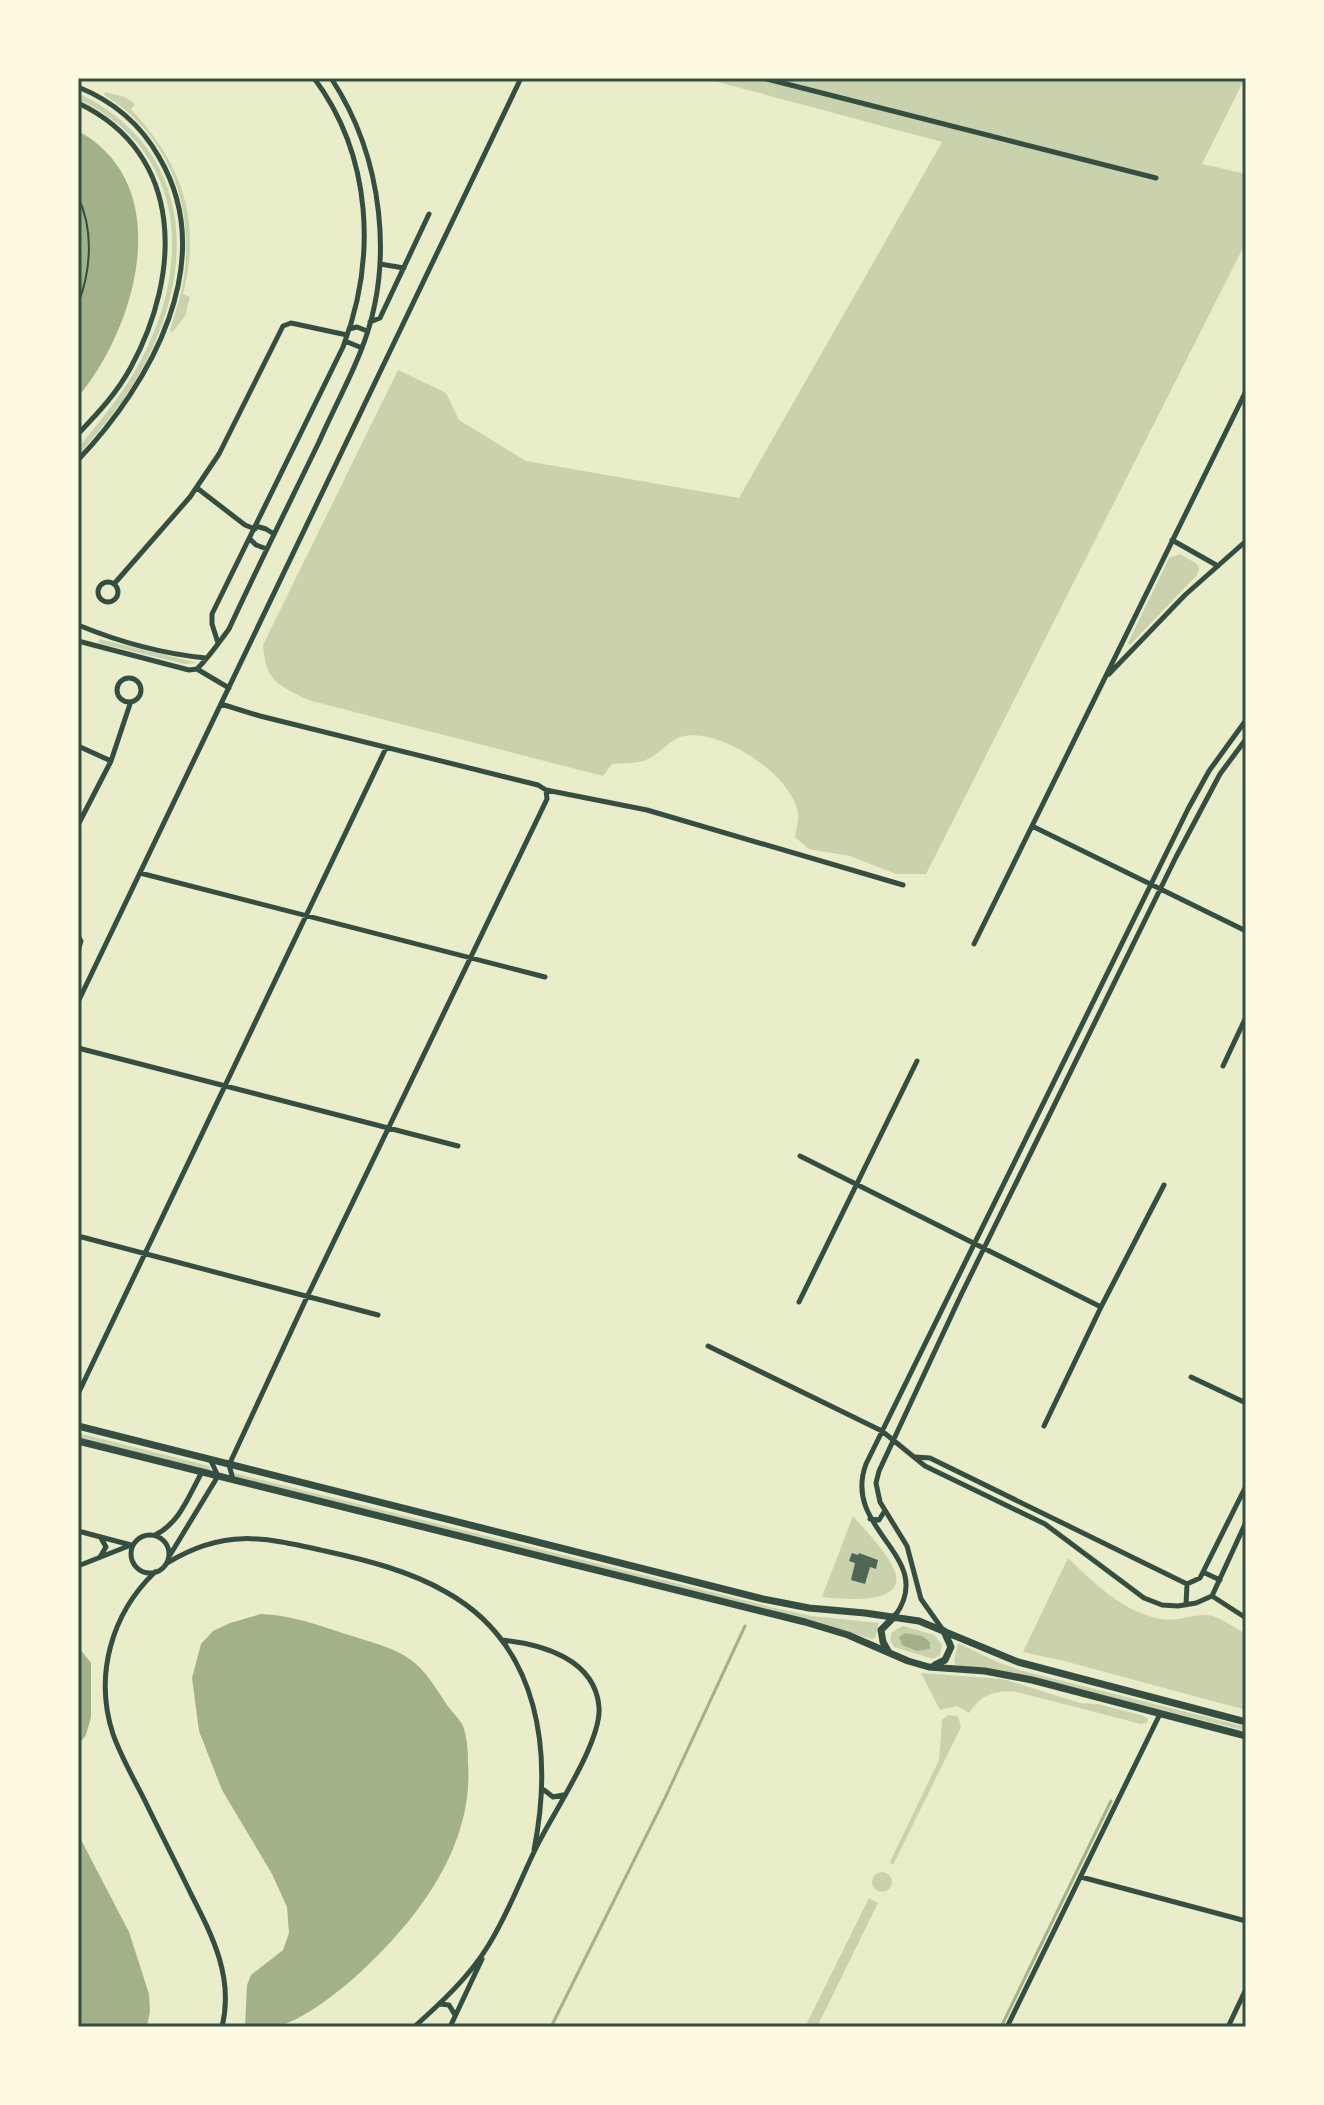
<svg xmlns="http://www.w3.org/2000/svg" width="1324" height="2105" font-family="'Titillium Web',sans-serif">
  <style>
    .green { fill: #cad2ad }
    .water { fill: #a3b18a }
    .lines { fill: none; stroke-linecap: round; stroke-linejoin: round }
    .stream { stroke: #a3b18a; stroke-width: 3 }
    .building { fill: #4f6655 }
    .path { stroke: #344e41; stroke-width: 2 }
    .minor { stroke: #344e41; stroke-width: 5 }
    .secondary { stroke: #344e41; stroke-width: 7 }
    .neatline { fill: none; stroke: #344e41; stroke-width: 3 }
  </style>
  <rect width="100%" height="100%" fill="#e9edc9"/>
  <path class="green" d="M 703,78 L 1245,78 L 1202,164 L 1246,174 L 1246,242 L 926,874 L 896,874 L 850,856 L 809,849 L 795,837 C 796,830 799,820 798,813 C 792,774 717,725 680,737 C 667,742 657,757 643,761 C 634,764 622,763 612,764 L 603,776 L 308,700 C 277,684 266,682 263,645 L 398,370 L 446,393 L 459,420 L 526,461 L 739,498 L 942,142 Z
    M 105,92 L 125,97 L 135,104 L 131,109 C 182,164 202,220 183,294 L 190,297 L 185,316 L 172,333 L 170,330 C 174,316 179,302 182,288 C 197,212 172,136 104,95 Z
    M 78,93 C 203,153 196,284 131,388 C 116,412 96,434 78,456 L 78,448 C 104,417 130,385 147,348 C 192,253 181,147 78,99 Z
    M 1180,554 L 1197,564 L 1199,569 L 1197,575 L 1130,645 L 1128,643 L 1169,558 Z
    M 99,639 L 194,662 L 195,663 L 185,664 L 102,644 L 99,643 Z
    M 78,1433 L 209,1466 L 211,1471 L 78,1438 Z
    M 234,1473 L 775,1608 L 812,1616 L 879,1623 L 875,1638 L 872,1639 L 774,1611 L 236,1478 Z
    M 853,1516 C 865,1530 879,1544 889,1560 C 920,1608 845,1599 822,1597 Z
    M 1068,1558 C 1093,1582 1121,1610 1156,1618 C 1173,1623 1189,1615 1206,1615 C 1220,1616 1234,1628 1246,1634 L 1246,1710 L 1064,1661 L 1023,1652 Z
    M 903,1626 L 934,1635 L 942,1644 L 940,1655 L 933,1659 L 894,1647 L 890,1640 L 892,1632 Z
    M 958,1643 L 997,1662 L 1023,1671 L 1246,1727 L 1246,1731 L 1023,1675 L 956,1665 L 954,1662 Z
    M 921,1673 L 1003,1679 L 1080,1703 L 1098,1704 L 1144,1716 L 1148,1719 L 1147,1723 L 1141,1724 L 1017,1692 C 995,1690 982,1694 969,1713 L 957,1706 L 940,1710 Z
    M 948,1715 L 958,1716 L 961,1727 L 893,1865 L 890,1862 L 939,1760 L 942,1720 Z
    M872 1882a10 10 0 1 1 20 0a10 10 0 1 1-20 0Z
    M 869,1898 L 878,1903 L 817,2027 L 805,2027 Z"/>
  <path class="water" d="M 78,131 C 178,185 136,328 78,397 Z
    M 261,1614 C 297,1616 316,1625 349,1635 C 369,1642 394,1647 411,1660 C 426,1671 435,1687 445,1702 C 450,1710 459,1718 463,1726 C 467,1737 468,1750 468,1762 C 474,1843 422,1914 366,1967 C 344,1988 305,2020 275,2027 C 266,2029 254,2027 245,2027 L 247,1985 L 251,1975 L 283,1950 L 289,1933 L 287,1907 L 272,1874 L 222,1790 L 199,1731 L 192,1678 L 201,1644 L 213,1631 L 230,1623 Z
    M 905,1633 L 922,1636 L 930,1642 L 930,1649 L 917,1651 L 902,1645 L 899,1637 Z
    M 80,1649 L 91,1663 L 91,1717 L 86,1735 L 78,1745 L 78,1650 Z
    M 78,1834 L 129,1932 L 149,1994 L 150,2011 L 147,2027 L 78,2027 Z"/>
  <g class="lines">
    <path class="stream" d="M 551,2027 L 665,1798 L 745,1626
      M 1001,2027 L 1111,1801"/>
  </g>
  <path class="building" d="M 852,1553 L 858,1555 L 859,1553 L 878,1560 L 876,1569 L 870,1567 L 865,1584 L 851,1580 L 855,1563 L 849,1561 Z"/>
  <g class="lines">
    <path class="path" d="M 78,197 C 94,230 91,271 78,304"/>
    <path class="minor" d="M 763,78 L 1156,178
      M 78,87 C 113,101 141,125 159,157 C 220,261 151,383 78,460
      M 78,103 C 186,154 181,275 131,367 C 117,393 98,413 78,434
      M 380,264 L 404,268
      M 370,322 L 380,318 L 429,214
      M 349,329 L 357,327 L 367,331
      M 345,341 L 362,348
      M 197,488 L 245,525 L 255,529
      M 256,526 L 266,529 L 274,534
      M 250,539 L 256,545 L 267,549
      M 1172,540 L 1218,566
      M98 592a10 10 0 1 1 20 0a10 10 0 1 1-20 0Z
      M 114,584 L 190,497 L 219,454 L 283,326 L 291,323 L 347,335
      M 78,625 C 117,641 164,654 206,658
      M 78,641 L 189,670 L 197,669 C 210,656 218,644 229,629 C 258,566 289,504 319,442 C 332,412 348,383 360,353 C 396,265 383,157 331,78
      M 218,643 L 212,624 L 212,614 L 343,347 C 377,258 372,156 314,78
      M 197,669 L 229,688
      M 1109,674 L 1185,595 L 1246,541
      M117 690a12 12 0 1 1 24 0a12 12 0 1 1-24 0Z
      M 221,704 L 260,716 L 538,785 L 546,790 L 647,810 L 903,885
      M 78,746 L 111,761
      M 78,825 L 111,761 L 130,704
      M 1032,826 L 1246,931
      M 140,873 L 545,977
      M 78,936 L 81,941 L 78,951
      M 974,944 L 1246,391
      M 78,1002 L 521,78
      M 78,1048 L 458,1146
      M 1223,1066 L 1246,1017
      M 800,1156 L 1101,1307
      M 78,1236 L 378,1315
      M 799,1302 L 917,1061
      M 708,1346 L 882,1431 L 925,1466 L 1045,1524 L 1144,1598 L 1162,1605 L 1178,1606 L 1196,1603 L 1212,1596 L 1246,1522
      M 1191,1377 L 1246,1403
      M 78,1394 L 386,748
      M 1044,1426 L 1101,1307 L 1164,1185
      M 915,1457 L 930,1458 L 1187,1584 L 1200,1578 L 1246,1486
      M 233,1479 L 229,1465 L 307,1297 L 547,799 L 546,790
      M 870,1519 L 879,1520 L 884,1512
      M 78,1531 L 131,1545
      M131 1554a19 19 0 1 1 38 0a19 19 0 1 1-38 0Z
      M 155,1535 C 180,1523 189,1495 202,1472
      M 170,1555 L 218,1476 L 211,1461
      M 100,1557 L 106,1547 L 101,1538
      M 167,1563 C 224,1528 263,1537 325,1551 C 366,1560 410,1571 446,1592 C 541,1645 553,1754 534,1850
      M 78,1566 L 131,1545
      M 155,1572 C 111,1614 94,1676 113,1734 C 121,1757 134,1779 145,1801 C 160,1832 176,1863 191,1894 C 213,1937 234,1978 222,2027
      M 1203,1572 L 1220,1580
      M 1212,1596 L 1246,1618
      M 1186,1605 L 1187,1584
      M 895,1616 C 938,1556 841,1531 866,1464 L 1188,809 L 1209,771 L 1246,720
      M 943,1630 L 921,1599 L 907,1546 L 880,1502 L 876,1483 L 879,1471 L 961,1295 L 1176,857 L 1220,774 L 1246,739
      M 544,1790 L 553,1797 L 563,1795
      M 1081,1877 L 1246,1921
      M 440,2004 L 449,2005 L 455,2015
      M 414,2027 C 441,2003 469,1977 488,1946 C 507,1916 519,1883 534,1852 C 550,1817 602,1743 599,1707 C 595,1659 542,1644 502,1640
      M 450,2027 L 482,1959
      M 1007,2027 L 1160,1714
      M 1228,2027 L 1246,1989"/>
    <path class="secondary" d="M 78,1426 L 763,1599 L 809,1608 L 865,1613 L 919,1621 L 1018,1662 L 1246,1722
      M 78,1441 L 805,1622 L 848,1635 L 908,1661 L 929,1667 L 985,1671 L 1032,1680 L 1246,1736
      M 888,1651 L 883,1642 L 881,1630 L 895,1616
      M 935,1665 L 945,1660 L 951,1647 L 944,1631"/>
  </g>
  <rect width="1324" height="2105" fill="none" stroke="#fefae0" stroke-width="160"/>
  <rect x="80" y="80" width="1164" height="1945" class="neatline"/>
</svg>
